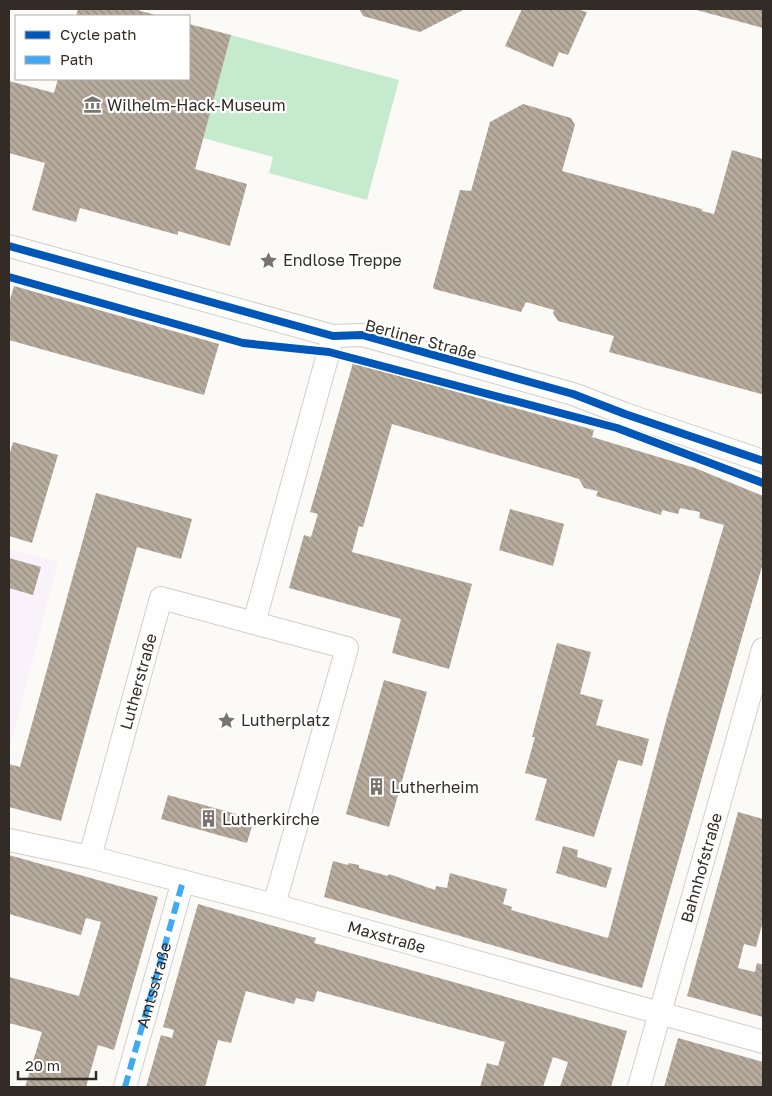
<svg xmlns="http://www.w3.org/2000/svg" width="772" height="1096" font-family="'Golos Text',sans-serif">
  <style>
    .education { fill: #faf2fb }
    .garden { fill: #c6eacd }
    .building { fill: url(#building-back-hatch) }
    .lines { fill: none; stroke-linecap: round; stroke-linejoin: round }
    .street-casing { stroke: #d2cec9; stroke-width: 24 }
    .street { stroke: #fffefe; stroke-width: 22 }
    .quiet { stroke: #3fa9f5; stroke-width: 6; stroke-dasharray: 12 6; stroke-linecap: butt }
    .cycleway-casing { stroke: #fff; stroke-width: 11 }
    .cycleway { stroke: #0057b8; stroke-width: 8 }
    .labels { text-anchor: middle; stroke-width: 4.5; stroke-linejoin: round; paint-order: stroke }
    .poi-label { font-size: 16px; fill: #332c26; stroke: #fff; text-anchor: start }
    .street-label { font-size: 16px; fill: #332c26; stroke: #fff }
  </style>
  <defs>
    <pattern id="building-back-hatch" width="6" height="6" patternUnits="userSpaceOnUse" patternTransform="scale(1.25)"><rect width="6" height="6" fill="#b6ab9d"/><path d="M-1 5l2 2M0 0l6 6M5-1l2 2" fill="none" stroke="#958b80"/></pattern>
  </defs>
  <rect width="100%" height="100%" fill="#fcfaf7"/>
  <path class="education" d="M 9,549 L 58,562 L 9,752 Z"/>
  <path class="garden" d="M 231,35 L 399,80 L 367,200 L 269,173 L 273,157 L 203,138 Z"/>
  <path class="building" d="M 78,9 L 134,9 L 159,16 L 76,16 Z
    M 359,9 L 465,9 L 420,32 L 363,16 Z
    M 522,9 L 576,9 L 587,12 L 568,55 L 559,52 L 553,67 L 505,46 Z
    M 693,9 L 763,9 L 763,28 Z
    M 189,24 L 231,35 L 195,169 L 247,184 L 230,246 L 178,231 L 178,235 L 80,208 L 76,222 L 32,210 L 45,163 L 9,153 L 9,81 L 54,93 L 58,79 L 189,79 Z
    M 523,104 L 571,118 L 575,125 L 562,171 L 702,209 L 702,211 L 714,214 L 732,150 L 763,159 L 763,393 L 761,394 L 609,352 L 614,336 L 558,321 L 553,313 L 554,310 L 526,302 L 521,312 L 434,289 L 433,287 L 460,190 L 471,191 L 490,122 Z
    M 14,286 L 219,344 L 204,395 L 9,340 L 9,303 Z
    M 353,363 L 594,430 L 592,437 L 695,468 L 763,496 L 763,563 L 642,988 L 324,897 L 333,861 L 348,865 L 349,863 L 359,865 L 359,868 L 388,876 L 389,874 L 435,890 L 436,886 L 447,888 L 450,873 L 507,889 L 503,904 L 512,907 L 511,910 L 608,938 L 667,717 L 724,525 L 699,518 L 700,512 L 680,508 L 678,514 L 662,510 L 661,515 L 596,496 L 598,491 L 584,488 L 579,479 L 392,424 L 363,527 L 359,526 L 352,552 L 472,584 L 449,669 L 392,653 L 401,619 L 289,588 L 304,535 L 311,537 L 318,514 L 310,512 Z
    M 13,442 L 58,455 L 32,543 L 9,536 L 9,456 Z
    M 96,493 L 192,519 L 181,559 L 137,547 L 61,821 L 9,807 L 9,764 L 20,767 Z
    M 510,509 L 564,524 L 553,566 L 499,550 Z
    M 9,558 L 41,567 L 33,595 L 9,588 Z
    M 557,643 L 591,652 L 580,694 L 603,700 L 596,725 L 649,739 L 642,766 L 618,760 L 594,837 L 535,820 L 547,779 L 525,773 L 535,737 L 532,737 Z
    M 384,680 L 427,692 L 389,827 L 346,814 Z
    M 168,795 L 254,819 L 247,843 L 161,819 Z
    M 738,812 L 763,819 L 763,921 L 756,947 L 744,944 L 738,968 L 755,972 L 757,963 L 763,965 L 763,1017 L 687,996 Z
    M 563,846 L 578,850 L 577,857 L 612,868 L 606,888 L 556,873 Z
    M 9,855 L 158,897 L 114,1050 L 98,1045 L 86,1087 L 25,1087 L 42,1032 L 9,1023 L 9,977 L 79,996 L 101,922 L 86,918 L 81,935 L 9,914 Z
    M 198,904 L 316,938 L 314,943 L 329,947 L 627,1031 L 611,1087 L 560,1087 L 568,1062 L 553,1057 L 543,1087 L 480,1087 L 487,1063 L 498,1066 L 505,1042 L 317,991 L 314,1002 L 296,998 L 294,1004 L 246,991 L 231,1043 L 218,1040 L 205,1087 L 146,1087 L 161,1035 L 172,1038 L 174,1030 L 163,1027 Z
    M 678,1038 L 763,1062 L 763,1087 L 664,1087 Z"/>
  <g class="lines">
    <defs>
      <g id="street">
        <path d="M 9,246 L 333,336 L 362,335 L 573,394 L 625,414 L 763,461"/>
        <path d="M 254,623 L 333,336"/>
        <path id="s1" d="M 9,840 L 90,857 L 274,905 L 763,1042"/>
        <path id="s2" d="M 90,857 L 161,598 L 347,648 L 274,905"/>
        <path id="s3" d="M 125,1087 L 183,881"/>
        <path id="s4" d="M 639,1087 L 763,649"/>
      </g>
    </defs>
    <use href="#street" class="street-casing"/>
    <use href="#street" class="street"/>
    <path class="quiet" d="M 125,1087 L 183,881"/>
    <defs>
      <path id="cycleway" d="M 9,246 L 333,336 L 362,335 L 573,394 L 625,414 L 763,461
        M 9,277 L 243,343 L 329,352 L 617,428 L 763,483"/>
    </defs>
    <use href="#cycleway" class="cycleway-casing"/>
    <use href="#cycleway" class="cycleway"/>
  </g>
  <defs>
    <symbol id="museum-bare" viewBox="-9 -9 18 18"><path d="M0-6L6-3V-2H-6V-3ZM-5-1h2V3h-2ZM-1-1h2V3h-2ZM3-1h2V3H3ZM-6 4H6V6H-6Z" fill="#79746f" stroke="#fff" stroke-width="2.5" paint-order="stroke"/></symbol>
    <symbol id="sight-bare" viewBox="-9 -9 18 18"><path d="M0-6L1.8-2.2L6-1.7L2.9 1.2L3.7 5.4L0 3.3L-3.7 5.4L-2.9 1.2L-6-1.7L-1.8-2.2Z" fill="#79746f" stroke="#fff" stroke-width="2.5" paint-order="stroke"/></symbol>
    <symbol id="building-bare" viewBox="-9 -9 18 18"><path d="M-4-6H4V6H1V3H-1V6H-4ZM-2.5-4.3h1.7v1.8h-1.7ZM.8-4.3h1.7v1.8H.8ZM-2.5-1h1.7V.8h-1.7ZM.8-1h1.7V.8H.8Z" fill="#79746f" stroke="#fff" stroke-width="2.5" paint-order="stroke"/></symbol>
  </defs>
  <g fill-rule="evenodd">
    <use href="#museum-bare" x="80" y="92" width="25" height="25"/>
    <use href="#sight-bare" x="256" y="248" width="25" height="25"/>
    <use href="#sight-bare" x="214" y="708" width="25" height="25"/>
    <use href="#building-bare" x="364" y="774" width="25" height="25"/>
    <use href="#building-bare" x="196" y="806" width="25" height="25"/>
  </g>
  <g class="labels">
    <g class="poi-label">
      <text x="107" y="111">Wilhelm-Hack-Museum</text>
      <text x="283" y="266">Endlose Treppe</text>
      <text x="241" y="726">Lutherplatz</text>
      <text x="391" y="793">Lutherheim</text>
      <text x="222" y="825">Lutherkirche</text>
    </g>
    <g class="street-label">
      <text transform="translate(421 339) rotate(15)" y="6">Berliner Straße</text>
      <text dy="6" stroke="none"><textPath href="#s2" startOffset="182">Lutherstraße</textPath></text>
      <text dy="6" stroke="none"><textPath href="#s4" startOffset="228">Bahnhofstraße</textPath></text>
      <text dy="6" stroke="none"><textPath href="#s1" startOffset="390">Maxstraße</textPath></text>
      <text dy="6" stroke="none"><textPath href="#s3" startOffset="106">Amtsstraße</textPath></text>
    </g>
  </g>
  <rect width="772" height="1096" fill="none" stroke="#332c26" stroke-width="20"/>
  <rect x="15" y="15" width="175" height="65" fill="#ffffff" stroke="#adaba8"/>
  <rect x="25" y="31" width="25" height="8" fill="#0057b8" stroke="#adaba8"/>
  <text x="60" y="40" font-size="15" fill="#332c26">Cycle path</text>
  <rect x="25" y="56" width="25" height="8" fill="#3fa9f5" stroke="#adaba8"/>
  <text x="60" y="65" font-size="15" fill="#332c26">Path</text>
  <path d="M18 1071v8h78v-8" fill="none" stroke="#332c26" stroke-width="2.5"/>
  <text x="25" y="1071" font-size="15" fill="#332c26" stroke="#ffffff" stroke-width="4" paint-order="stroke">20 m</text>
</svg>
